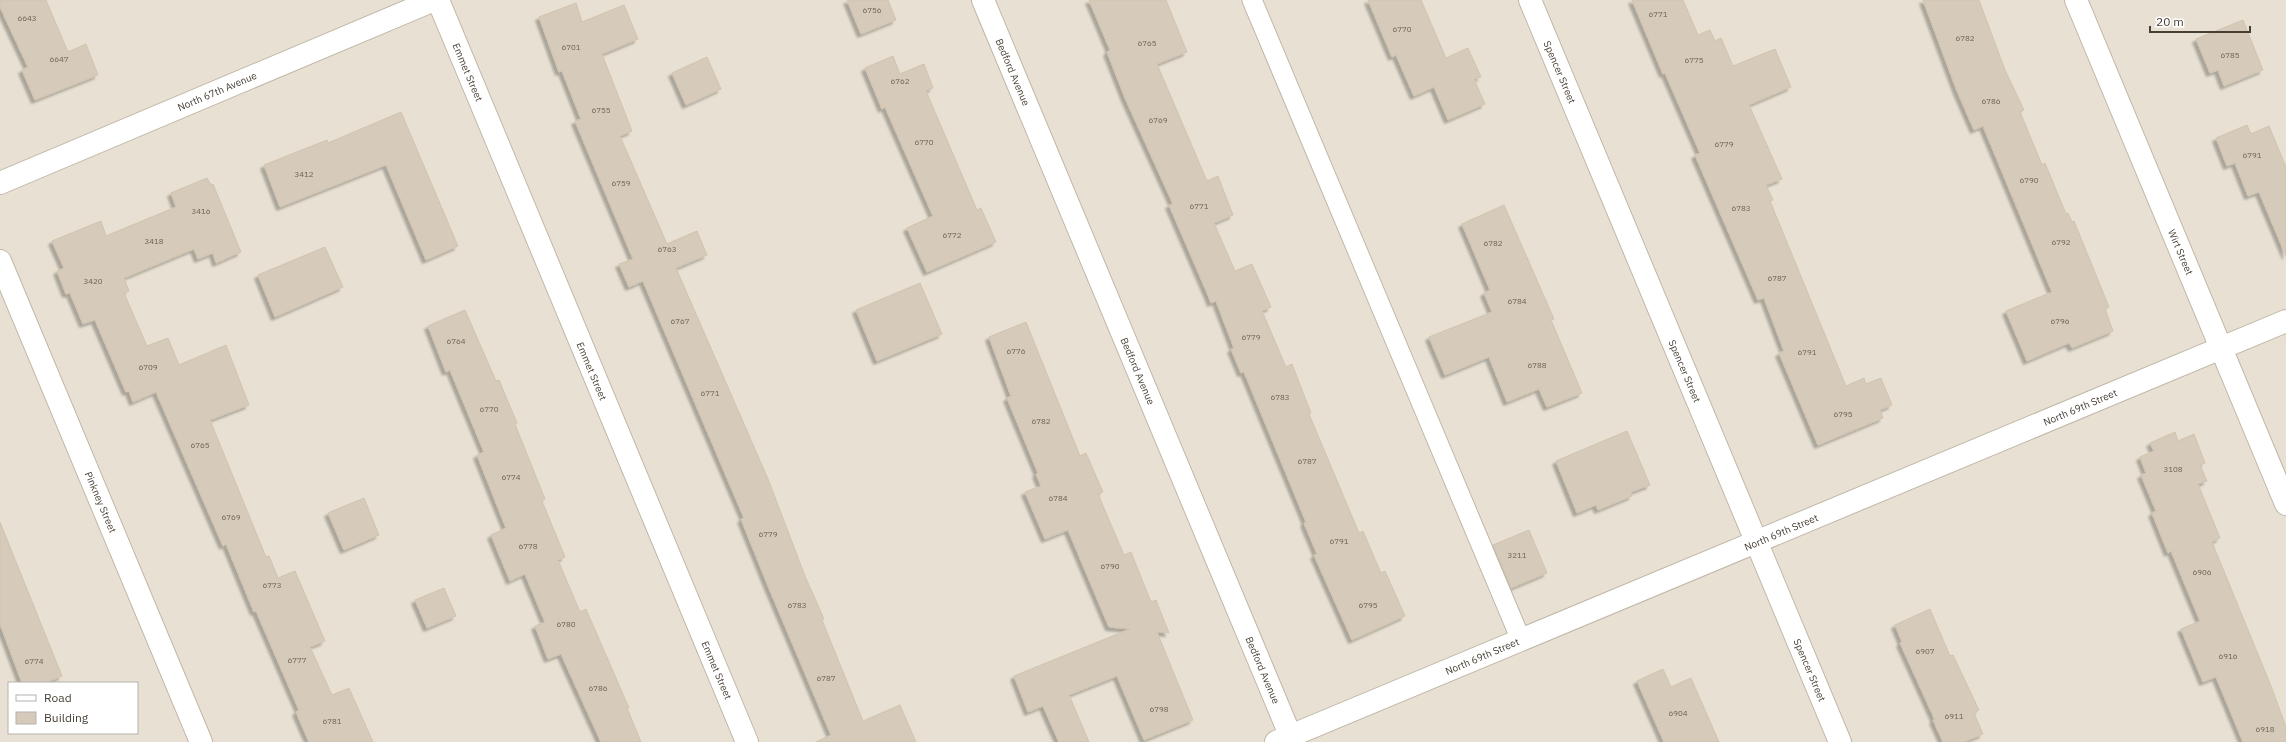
<svg xmlns="http://www.w3.org/2000/svg" width="2286" height="742" font-family="'IBM Plex Sans',sans-serif">
  <style>
    .residential { fill: #e8e1d3; fill-rule: evenodd }
    .building { fill: #d6cbba; stroke: #d1c3ad; filter: url(#shadow) }
    .lines { fill: none; stroke-linecap: round; stroke-linejoin: round }
    .lane-casing { stroke: #c0b7a7; stroke-width: 21 }
    .street-casing { stroke: #c0b7a7; stroke-width: 24 }
    .lane { stroke: #fff; stroke-width: 19 }
    .street { stroke: #fff; stroke-width: 22 }
    .labels { text-anchor: middle; stroke-width: 3; stroke-linejoin: round; paint-order: stroke }
    .number-label { font-size: 8px; fill: #6b6256 }
    .street-label { font-size: 10px; fill: #473f34; stroke: #fff }
  </style>
  <defs>
    <filter id="shadow"><feDropShadow dx="-3.5" dy="3.5" stdDeviation="1" flood-color="#0004"/></filter>
  </defs>
  <rect width="100%" height="100%" fill="#f4efe5"/>
  <path class="residential" d="M 0,0 L 2286,0 L 2286,742 L 0,742 ZM 9,683 L 137,683 L 137,733 L 9,733 Z"/>
  <path class="building" d="M 0,0 L 46,0 L 68,52 L 86,44 L 98,75 L 35,100 L 22,70 L 28,67 L 0,7 Z
    M 847,0 L 888,0 L 896,20 L 861,34 Z
    M 1089,0 L 1166,0 L 1187,52 L 1157,64 L 1207,181 L 1218,176 L 1233,215 L 1214,223 L 1235,271 L 1252,264 L 1271,307 L 1262,311 L 1286,367 L 1292,364 L 1311,413 L 1309,414 L 1359,533 L 1363,531 L 1381,573 L 1385,571 L 1405,616 L 1352,640 L 1314,555 L 1317,554 L 1304,523 L 1306,522 L 1244,372 L 1241,373 L 1231,349 L 1234,348 L 1216,301 L 1211,303 L 1208,295 L 1169,205 L 1173,204 L 1125,98 L 1107,52 L 1110,50 Z
    M 1368,0 L 1421,0 L 1446,58 L 1468,48 L 1481,77 L 1474,79 L 1485,104 L 1448,120 L 1434,87 L 1414,96 L 1396,55 L 1392,57 Z
    M 1632,0 L 1683,0 L 1698,35 L 1710,30 L 1715,41 L 1721,38 L 1733,66 L 1775,49 L 1791,87 L 1749,105 L 1782,179 L 1766,185 L 1773,200 L 1770,201 L 1846,386 L 1864,378 L 1866,384 L 1881,378 L 1892,405 L 1880,410 L 1883,418 L 1818,445 L 1779,353 L 1784,351 L 1764,298 L 1758,300 L 1695,155 L 1700,153 L 1665,73 L 1663,74 Z
    M 1923,0 L 1979,0 L 2005,70 L 2024,110 L 2020,112 L 2042,165 L 2045,163 L 2066,214 L 2068,213 L 2072,222 L 2074,221 L 2109,307 L 2105,309 L 2113,331 L 2072,348 L 2069,343 L 2027,361 L 2006,311 L 2052,292 L 1983,126 L 1974,130 L 1957,91 Z
    M 576,3 L 582,22 L 624,5 L 638,39 L 602,54 L 632,131 L 620,136 L 667,244 L 697,231 L 707,255 L 676,268 L 768,479 L 805,576 L 824,619 L 822,620 L 863,721 L 900,705 L 916,742 L 816,742 L 831,735 L 768,586 L 741,519 L 744,518 L 643,281 L 629,287 L 619,264 L 633,259 L 575,121 L 581,119 L 562,71 L 559,72 L 539,17 Z
    M 2243,20 L 2263,70 L 2224,86 L 2218,70 L 2210,73 L 2196,39 Z
    M 893,56 L 900,74 L 924,64 L 933,88 L 926,91 L 977,210 L 981,208 L 996,242 L 927,272 L 907,228 L 933,216 L 885,107 L 882,109 L 865,68 Z
    M 707,57 L 721,89 L 686,105 L 672,73 Z
    M 401,112 L 458,246 L 426,260 L 386,165 L 280,207 L 264,165 L 327,140 L 328,143 Z
    M 2247,125 L 2251,134 L 2269,126 L 2286,167 L 2286,256 L 2259,192 L 2248,196 L 2235,163 L 2227,166 L 2216,138 Z
    M 207,178 L 211,185 L 213,184 L 241,252 L 216,263 L 213,253 L 198,259 L 194,249 L 124,278 L 129,291 L 124,293 L 147,346 L 168,338 L 179,365 L 226,345 L 249,405 L 210,420 L 266,557 L 269,556 L 278,578 L 295,571 L 325,641 L 310,647 L 332,695 L 349,688 L 373,742 L 309,742 L 296,712 L 299,710 L 256,611 L 254,612 L 226,544 L 223,546 L 156,392 L 133,402 L 129,391 L 126,392 L 95,320 L 83,324 L 70,293 L 66,294 L 57,271 L 64,268 L 52,241 L 101,221 L 106,236 L 176,207 L 171,193 Z
    M 1504,205 L 1554,319 L 1551,320 L 1582,393 L 1547,407 L 1539,389 L 1507,402 L 1489,357 L 1445,375 L 1429,337 L 1492,312 L 1484,293 L 1490,290 L 1462,224 Z
    M 325,247 L 343,287 L 275,317 L 258,275 Z
    M 920,283 L 942,334 L 877,361 L 856,310 Z
    M 465,310 L 496,381 L 499,380 L 517,423 L 515,424 L 545,499 L 542,501 L 565,557 L 558,560 L 580,612 L 586,609 L 629,708 L 627,708 L 641,742 L 601,742 L 561,654 L 548,659 L 535,626 L 545,622 L 525,574 L 510,581 L 491,535 L 506,528 L 477,455 L 484,452 L 450,370 L 446,372 L 428,326 Z
    M 1026,322 L 1080,456 L 1086,453 L 1103,492 L 1098,494 L 1124,555 L 1131,552 L 1151,602 L 1156,600 L 1169,633 L 1157,632 L 1193,720 L 1144,740 L 1117,676 L 1069,695 L 1089,742 L 1059,742 L 1043,706 L 1028,712 L 1014,676 L 1130,629 L 1109,627 L 1068,530 L 1045,539 L 1025,492 L 1041,486 L 1036,474 L 1038,473 L 1007,398 L 1011,396 L 989,337 Z
    M 1627,431 L 1650,485 L 1631,492 L 1632,496 L 1598,510 L 1596,505 L 1577,513 L 1556,461 Z
    M 2175,432 L 2178,441 L 2194,434 L 2205,463 L 2200,465 L 2207,481 L 2198,484 L 2220,538 L 2212,542 L 2271,686 L 2286,727 L 2286,742 L 2243,742 L 2216,677 L 2203,682 L 2181,629 L 2200,621 L 2171,551 L 2168,553 L 2152,513 L 2156,511 L 2141,475 L 2146,473 L 2140,457 L 2154,451 L 2150,443 Z
    M 364,498 L 379,535 L 344,550 L 328,513 Z
    M 0,522 L 62,676 L 45,683 L 22,683 L 0,624 Z
    M 1529,530 L 1547,573 L 1511,588 L 1493,545 Z
    M 444,588 L 456,616 L 427,628 L 415,600 Z
    M 1930,609 L 1950,656 L 1953,655 L 1979,710 L 1974,713 L 1983,734 L 1964,742 L 1943,742 L 1933,720 L 1935,720 L 1900,643 L 1902,642 L 1895,625 Z
    M 1663,669 L 1671,687 L 1691,678 L 1719,742 L 1664,742 L 1637,681 Z"/>
  <g class="lines">
    <defs>
      <path id="lane" d="M 1252,0 C 1342,213 1431,427 1521,640"/>
      <path id="street" d="M 438,0 L 747,742
        M 983,0 L 1293,742
        M 1530,0 L 1840,742
        M 2076,0 L 2286,504
        M 0,183 L 434,0
        M 0,261 L 201,742
        M 1276,742 L 2286,321"/>
    </defs>
    <use href="#lane" class="lane-casing"/>
    <use href="#street" class="street-casing"/>
    <use href="#lane" class="lane"/>
    <use href="#street" class="street"/>
  </g>
  <g class="labels">
    <g class="number-label">
      <text x="872" y="13">6756</text>
      <text x="1658" y="17">6771</text>
      <text x="27" y="21">6643</text>
      <text x="1402" y="32">6770</text>
      <text x="1965" y="41">6782</text>
      <text x="1147" y="46">6765</text>
      <text x="571" y="50">6701</text>
      <text x="2230" y="58">6785</text>
      <text x="59" y="62">6647</text>
      <text x="1694" y="63">6775</text>
      <text x="900" y="84">6762</text>
      <text x="1991" y="104">6786</text>
      <text x="601" y="113">6755</text>
      <text x="1158" y="123">6769</text>
      <text x="924" y="145">6770</text>
      <text x="1724" y="147">6779</text>
      <text x="2252" y="158">6791</text>
      <text x="304" y="177">3412</text>
      <text x="2029" y="183">6790</text>
      <text x="621" y="186">6759</text>
      <text x="1199" y="209">6771</text>
      <text x="1741" y="211">6783</text>
      <text x="201" y="214">3416</text>
      <text x="952" y="238">6772</text>
      <text x="154" y="244">3418</text>
      <text x="2061" y="245">6792</text>
      <text x="1493" y="246">6782</text>
      <text x="667" y="252">6763</text>
      <text x="1777" y="281">6787</text>
      <text x="93" y="284">3420</text>
      <text x="1517" y="304">6784</text>
      <text x="680" y="324">6767</text>
      <text x="2060" y="324">6796</text>
      <text x="1251" y="340">6779</text>
      <text x="456" y="344">6764</text>
      <text x="1016" y="354">6776</text>
      <text x="1807" y="355">6791</text>
      <text x="1537" y="368">6788</text>
      <text x="148" y="370">6709</text>
      <text x="710" y="396">6771</text>
      <text x="1280" y="400">6783</text>
      <text x="489" y="412">6770</text>
      <text x="1843" y="417">6795</text>
      <text x="1041" y="424">6782</text>
      <text x="200" y="448">6765</text>
      <text x="1307" y="464">6787</text>
      <text x="2173" y="472">3108</text>
      <text x="511" y="480">6774</text>
      <text x="1058" y="501">6784</text>
      <text x="231" y="520">6769</text>
      <text x="768" y="537">6779</text>
      <text x="1339" y="544">6791</text>
      <text x="528" y="549">6778</text>
      <text x="1517" y="558">3211</text>
      <text x="1110" y="569">6790</text>
      <text x="2202" y="575">6906</text>
      <text x="272" y="588">6773</text>
      <text x="797" y="608">6783</text>
      <text x="1368" y="608">6795</text>
      <text x="566" y="627">6780</text>
      <text x="1925" y="654">6907</text>
      <text x="2228" y="659">6916</text>
      <text x="297" y="663">6777</text>
      <text x="34" y="664">6774</text>
      <text x="826" y="681">6787</text>
      <text x="598" y="691">6786</text>
      <text x="1159" y="712">6798</text>
      <text x="1678" y="716">6904</text>
      <text x="1954" y="719">6911</text>
      <text x="332" y="724">6781</text>
      <text x="2265" y="732">6918</text>
    </g>
    <g class="street-label">
      <text transform="translate(468 72) rotate(67)" y="4">Emmet Street</text>
      <text transform="translate(1013 72) rotate(67)" y="4">Bedford Avenue</text>
      <text transform="translate(1560 72) rotate(67)" y="4">Spencer Street</text>
      <text transform="translate(217 91) rotate(-23)" y="4">North 67th Avenue</text>
      <text transform="translate(2181 252) rotate(67)" y="4">Wirt Street</text>
      <text transform="translate(592 371) rotate(67)" y="4">Emmet Street</text>
      <text transform="translate(1138 371) rotate(67)" y="4">Bedford Avenue</text>
      <text transform="translate(1685 371) rotate(67)" y="4">Spencer Street</text>
      <text transform="translate(2080 407) rotate(-23)" y="4">North 69th Street</text>
      <text transform="translate(101 502) rotate(67)" y="4">Pinkney Street</text>
      <text transform="translate(1781 532) rotate(-23)" y="4">North 69th Street</text>
      <text transform="translate(1482 656) rotate(-23)" y="4">North 69th Street</text>
      <text transform="translate(717 670) rotate(67)" y="4">Emmet Street</text>
      <text transform="translate(1263 670) rotate(67)" y="4">Bedford Avenue</text>
      <text transform="translate(1810 670) rotate(67)" y="4">Spencer Street</text>
    </g>
  </g>
  <rect x="8" y="682" width="130" height="52" fill="#ffffff" stroke="#b5b2ae"/>
  <rect x="16" y="695" width="20" height="6" fill="#ffffff" stroke="#b5b2ae"/>
  <text x="44" y="702" font-size="12" fill="#473f34">Road</text>
  <rect x="16" y="712" width="20" height="12" fill="#d6cbba" stroke="#b5b2ae"/>
  <text x="44" y="722" font-size="12" fill="#473f34">Building</text>
  <path d="M2150 26v6h100v-6" fill="none" stroke="#473f34" stroke-width="2"/>
  <text x="2156" y="26" font-size="12" fill="#473f34" stroke="#ffffff" stroke-width="3" paint-order="stroke">20 m</text>
</svg>
